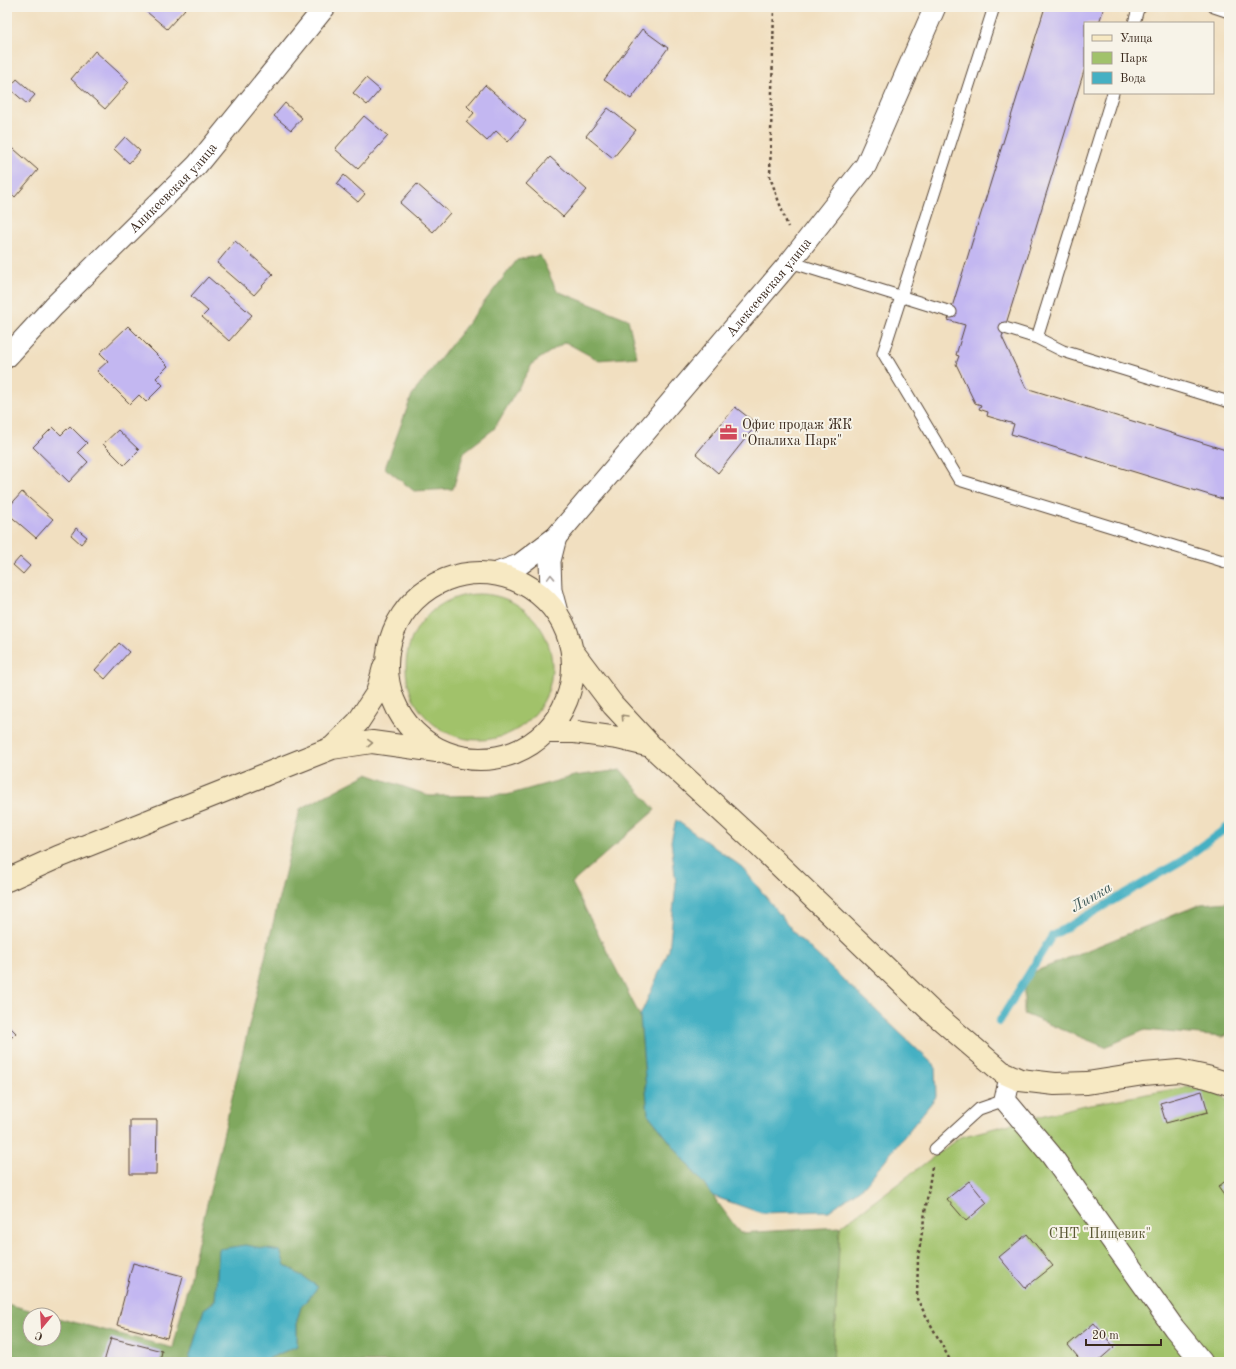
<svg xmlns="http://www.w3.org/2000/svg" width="1236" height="1369" font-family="'Old Standard TT',serif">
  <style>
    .green { fill: #a1c26b; stroke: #6e7644 }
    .forest { fill: #80a85f; stroke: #5e693e }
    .water { fill: #45b0c3; stroke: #406d70 }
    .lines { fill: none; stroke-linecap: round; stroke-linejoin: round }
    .stream { stroke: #45b0c3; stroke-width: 8 }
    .building { fill: #c3b7f1 }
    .lane-casing { stroke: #564536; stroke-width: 13 }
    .street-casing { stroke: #564536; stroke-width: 23 }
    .secondary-casing { stroke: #564536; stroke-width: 24 }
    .path { stroke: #564536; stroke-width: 2.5; stroke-dasharray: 3 3; stroke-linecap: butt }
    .lane { stroke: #fff; stroke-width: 11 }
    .street { stroke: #fff; stroke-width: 21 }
    .secondary { stroke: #f7e9c3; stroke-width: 22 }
    .oneway { stroke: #a79f9a }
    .oneway2 { stroke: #998a70 }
    .labels { text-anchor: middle; stroke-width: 4; stroke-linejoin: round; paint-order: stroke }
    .street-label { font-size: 14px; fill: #3b2a1e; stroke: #f7f3e8 }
    .poi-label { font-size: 14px; fill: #3b2a1e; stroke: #f7f3e8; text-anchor: start }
    .park-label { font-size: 14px; fill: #5a5835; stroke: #f7f3e8 }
    .water-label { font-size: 15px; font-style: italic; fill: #3e5958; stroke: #f7f3e8 }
  </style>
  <rect width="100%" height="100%" fill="#f7f3e8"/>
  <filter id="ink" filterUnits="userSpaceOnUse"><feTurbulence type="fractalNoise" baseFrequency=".025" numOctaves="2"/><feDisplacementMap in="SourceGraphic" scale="8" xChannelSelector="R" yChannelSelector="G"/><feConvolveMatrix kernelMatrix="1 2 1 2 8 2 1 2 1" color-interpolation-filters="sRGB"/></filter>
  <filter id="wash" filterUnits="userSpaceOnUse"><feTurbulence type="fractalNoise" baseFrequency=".012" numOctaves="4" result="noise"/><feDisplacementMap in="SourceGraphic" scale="16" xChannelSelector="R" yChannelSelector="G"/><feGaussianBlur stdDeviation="0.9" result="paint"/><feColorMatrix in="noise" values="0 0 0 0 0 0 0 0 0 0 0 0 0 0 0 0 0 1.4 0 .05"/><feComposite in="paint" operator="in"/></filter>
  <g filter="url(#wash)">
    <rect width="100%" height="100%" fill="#f1dfc0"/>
    <path class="green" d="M406 667a73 73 0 1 1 146 0a73 73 0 1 1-146 0Z
      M 1186,1087 C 1200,1089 1219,1090 1229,1102 L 1229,1362 L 833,1362 L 840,1227 L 960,1137 L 1080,1106 Z"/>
    <path class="forest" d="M 540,255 L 557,291 L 628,319 L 637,357 L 598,360 L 565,342 L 533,363 L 494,429 L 464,452 L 453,489 L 414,491 L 385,468 L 412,395 L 517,260 Z
      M 621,770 L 655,810 L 572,883 L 640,1016 L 648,1114 L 713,1196 L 740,1233 L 840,1227 L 833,1362 L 261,1362 L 297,1346 L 297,1320 L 301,1306 L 318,1287 L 285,1265 L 219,1250 L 215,1301 L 204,1309 L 188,1362 L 7,1362 L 7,1304 L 48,1315 L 30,1315 L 30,1339 L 54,1339 L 54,1317 L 173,1348 L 300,809 L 367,774 L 430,796 L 507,795 L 574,776 Z
      M 1229,902 L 1229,1034 L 1222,1037 L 1145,1030 L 1105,1047 L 1024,1014 L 1024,976 L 1201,904 Z"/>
    <path class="water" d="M 676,820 L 742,867 L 797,936 L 935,1066 L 936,1097 L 865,1185 L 829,1211 L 761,1213 L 713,1196 L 648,1114 L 640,1016 L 669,950 L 676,884 L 671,841 Z
      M 245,1245 L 280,1251 L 285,1265 L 318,1287 L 301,1307 L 297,1320 L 297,1346 L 261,1362 L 188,1362 L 204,1309 L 215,1301 L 219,1249 Z"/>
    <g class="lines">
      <path class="stream" d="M 999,1022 L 1052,936 L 1183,860 L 1229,826"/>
    </g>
    <g id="blocks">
      <path class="building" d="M 141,7 L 182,7 L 185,9 L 167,29 Z
        M 1045,7 L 1104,7 L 1099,23 L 1085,23 L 1085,68 L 1002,337 L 1026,388 L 1229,451 L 1229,501 L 1011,434 L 1014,424 L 987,416 L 988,412 L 979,409 L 981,405 L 975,403 L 956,364 L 959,356 L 956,355 L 965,325 L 948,320 Z
        M 642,29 L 668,48 L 631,99 L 604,80 Z
        M 95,51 L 129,82 L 105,109 L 71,79 Z
        M 366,78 L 380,90 L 367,105 L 353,93 Z
        M 17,79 L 35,95 L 27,104 L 9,88 Z
        M 485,85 L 526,121 L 508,142 L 496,131 L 487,141 L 466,122 L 474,113 L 467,106 Z
        M 285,103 L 302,118 L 291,130 L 274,116 Z
        M 608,108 L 636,130 L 613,158 L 586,136 Z
        M 364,116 L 388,136 L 358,169 L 335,149 Z
        M 125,137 L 140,151 L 129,163 L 114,149 Z
        M 7,143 L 38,170 L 15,197 L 7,190 Z
        M 550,157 L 587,190 L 563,217 L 526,184 Z
        M 344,175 L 365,194 L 358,202 L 337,184 Z
        M 417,184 L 450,213 L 433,232 L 400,203 Z
        M 235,241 L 273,274 L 254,295 L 217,263 Z
        M 208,277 L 252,315 L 229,341 L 202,317 L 208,311 L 191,296 Z
        M 128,326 L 168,366 L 156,378 L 163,385 L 146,402 L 139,395 L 130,404 L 97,371 L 108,361 L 100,353 Z
        M 735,407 L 757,424 L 718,473 L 696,454 Z
        M 70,426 L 87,443 L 78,452 L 88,462 L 69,482 L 33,447 L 53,427 L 61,435 Z
        M 118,430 L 139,450 L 124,465 L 103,444 Z
        M 22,492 L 53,519 L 36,538 L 7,513 L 7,509 Z
        M 76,528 L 87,537 L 81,544 L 71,535 Z
        M 20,557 L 30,566 L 23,574 L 13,565 Z
        M 119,643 L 129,652 L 105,679 L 95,670 Z
        M 7,1024 L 16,1033 L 7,1042 Z
        M 1202,1091 L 1208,1112 L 1166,1123 L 1160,1103 Z
        M 130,1120 L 157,1120 L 156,1174 L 130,1174 Z
        M 1229,1178 L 1229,1202 L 1218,1187 Z
        M 969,1181 L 987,1203 L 966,1221 L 947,1199 Z
        M 1027,1234 L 1053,1266 L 1025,1288 L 999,1257 Z
        M 133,1263 L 183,1276 L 167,1338 L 117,1325 Z
        M 1094,1323 L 1114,1347 L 1097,1362 L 1082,1362 L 1068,1345 Z
        M 111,1338 L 162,1351 L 160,1362 L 104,1362 Z"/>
    </g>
  </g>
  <g filter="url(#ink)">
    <use href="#blocks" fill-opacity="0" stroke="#564536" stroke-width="1"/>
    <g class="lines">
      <defs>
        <path id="lane" d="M 994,7 L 883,353 L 959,480 L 1229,563
          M 1214,7 L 1229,12
          M 1134,23 L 1138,9 L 1141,7
          M 790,262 L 951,312
          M 1005,328 L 1037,338 L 1063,351 L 1229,402
          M 1037,338 L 1113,93
          M 935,1149 L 979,1109 L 1005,1100"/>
        <g id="street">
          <path id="s1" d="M 7,357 L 54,306 L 197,165 L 325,7"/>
          <path d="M 556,537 L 550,561 L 551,590 L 558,616"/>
          <path id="s2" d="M 494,574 L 519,565 L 556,537 L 790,262 L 866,165 L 935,7"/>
          <path d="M 1010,1077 L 1005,1100 L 1051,1155 L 1174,1328 L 1202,1362"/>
        </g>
        <path id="secondary" d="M387 666a93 93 0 1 1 186 0a93 93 0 1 1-186 0Z
          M 573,652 L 613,705 L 651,746 L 753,840 L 932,1012 L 1002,1072 L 1020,1080 L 1055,1084 L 1087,1083 L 1144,1074 L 1179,1071 L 1207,1077 L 1229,1084
          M 546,732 L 575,732 L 618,738 L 651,746
          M 332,748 L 358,722 L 377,693 L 384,667
          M 7,880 L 58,857 L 332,748 L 372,742 L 437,751"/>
      </defs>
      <use href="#lane" class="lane-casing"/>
      <use href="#street" class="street-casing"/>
      <use href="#secondary" class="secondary-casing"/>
      <path class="path" d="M 774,7 L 770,177 L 788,227
        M 932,1167 L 918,1258 L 917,1299 L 951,1362"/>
      <use href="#lane" class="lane"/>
      <use href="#street" class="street"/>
      <use href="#secondary" class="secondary"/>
    </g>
    <defs><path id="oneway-chevron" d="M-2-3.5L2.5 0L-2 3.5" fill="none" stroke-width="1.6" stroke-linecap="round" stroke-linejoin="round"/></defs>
    <use class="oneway" href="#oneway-chevron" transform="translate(551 577) rotate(-92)"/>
    <g class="oneway2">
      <use href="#oneway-chevron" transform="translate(624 717) rotate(-133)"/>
      <use href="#oneway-chevron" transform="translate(370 743) rotate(-2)"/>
    </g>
  </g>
  <defs>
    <symbol id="office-bare" viewBox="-9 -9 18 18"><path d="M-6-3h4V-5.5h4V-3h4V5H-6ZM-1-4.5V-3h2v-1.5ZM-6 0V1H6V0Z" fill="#d1495b" stroke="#f7f3e8" stroke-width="2.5" paint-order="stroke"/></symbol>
  </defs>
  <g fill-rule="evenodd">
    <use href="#office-bare" x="716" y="420" width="25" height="25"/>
  </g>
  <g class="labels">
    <g class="street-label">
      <text dy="5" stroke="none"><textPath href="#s1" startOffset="237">Аникеевская улица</textPath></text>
      <text dy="5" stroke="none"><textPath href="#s2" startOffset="401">Алексеевская улица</textPath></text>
    </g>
    <g class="poi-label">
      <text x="742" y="429">Офис продаж ЖК<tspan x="742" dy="16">"Опалиха Парк"</tspan></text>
    </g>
    <g class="park-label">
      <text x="1100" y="1238">СНТ "Пищевик"</text>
    </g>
    <g class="water-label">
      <text transform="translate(1091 897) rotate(-30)" y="5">Липка</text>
    </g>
  </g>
  <rect width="1236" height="1369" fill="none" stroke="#f7f3e8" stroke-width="24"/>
  <rect x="1084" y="22" width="130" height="72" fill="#f7f3e8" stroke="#aca397"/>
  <rect x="1092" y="35" width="20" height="6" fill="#f7e9c3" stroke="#aca397"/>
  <text x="1120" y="42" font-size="12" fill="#3b2a1e">Улица</text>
  <rect x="1092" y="52" width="20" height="12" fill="#a1c26b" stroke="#aca397"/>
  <text x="1120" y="62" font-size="12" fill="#3b2a1e">Парк</text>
  <rect x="1092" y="72" width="20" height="12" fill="#45b0c3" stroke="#aca397"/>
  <text x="1120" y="82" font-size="12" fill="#3b2a1e">Вода</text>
  <g transform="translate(42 1327) rotate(198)"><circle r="19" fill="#f7f3e8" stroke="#aca397"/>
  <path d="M0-3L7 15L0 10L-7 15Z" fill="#d1495b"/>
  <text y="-6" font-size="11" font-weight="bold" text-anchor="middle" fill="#3b2a1e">С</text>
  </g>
  <path d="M1086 1339v6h75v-6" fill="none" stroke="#3b2a1e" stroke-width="2"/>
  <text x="1092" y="1339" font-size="12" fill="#3b2a1e" stroke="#f7f3e8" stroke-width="3" paint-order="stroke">20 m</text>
</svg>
